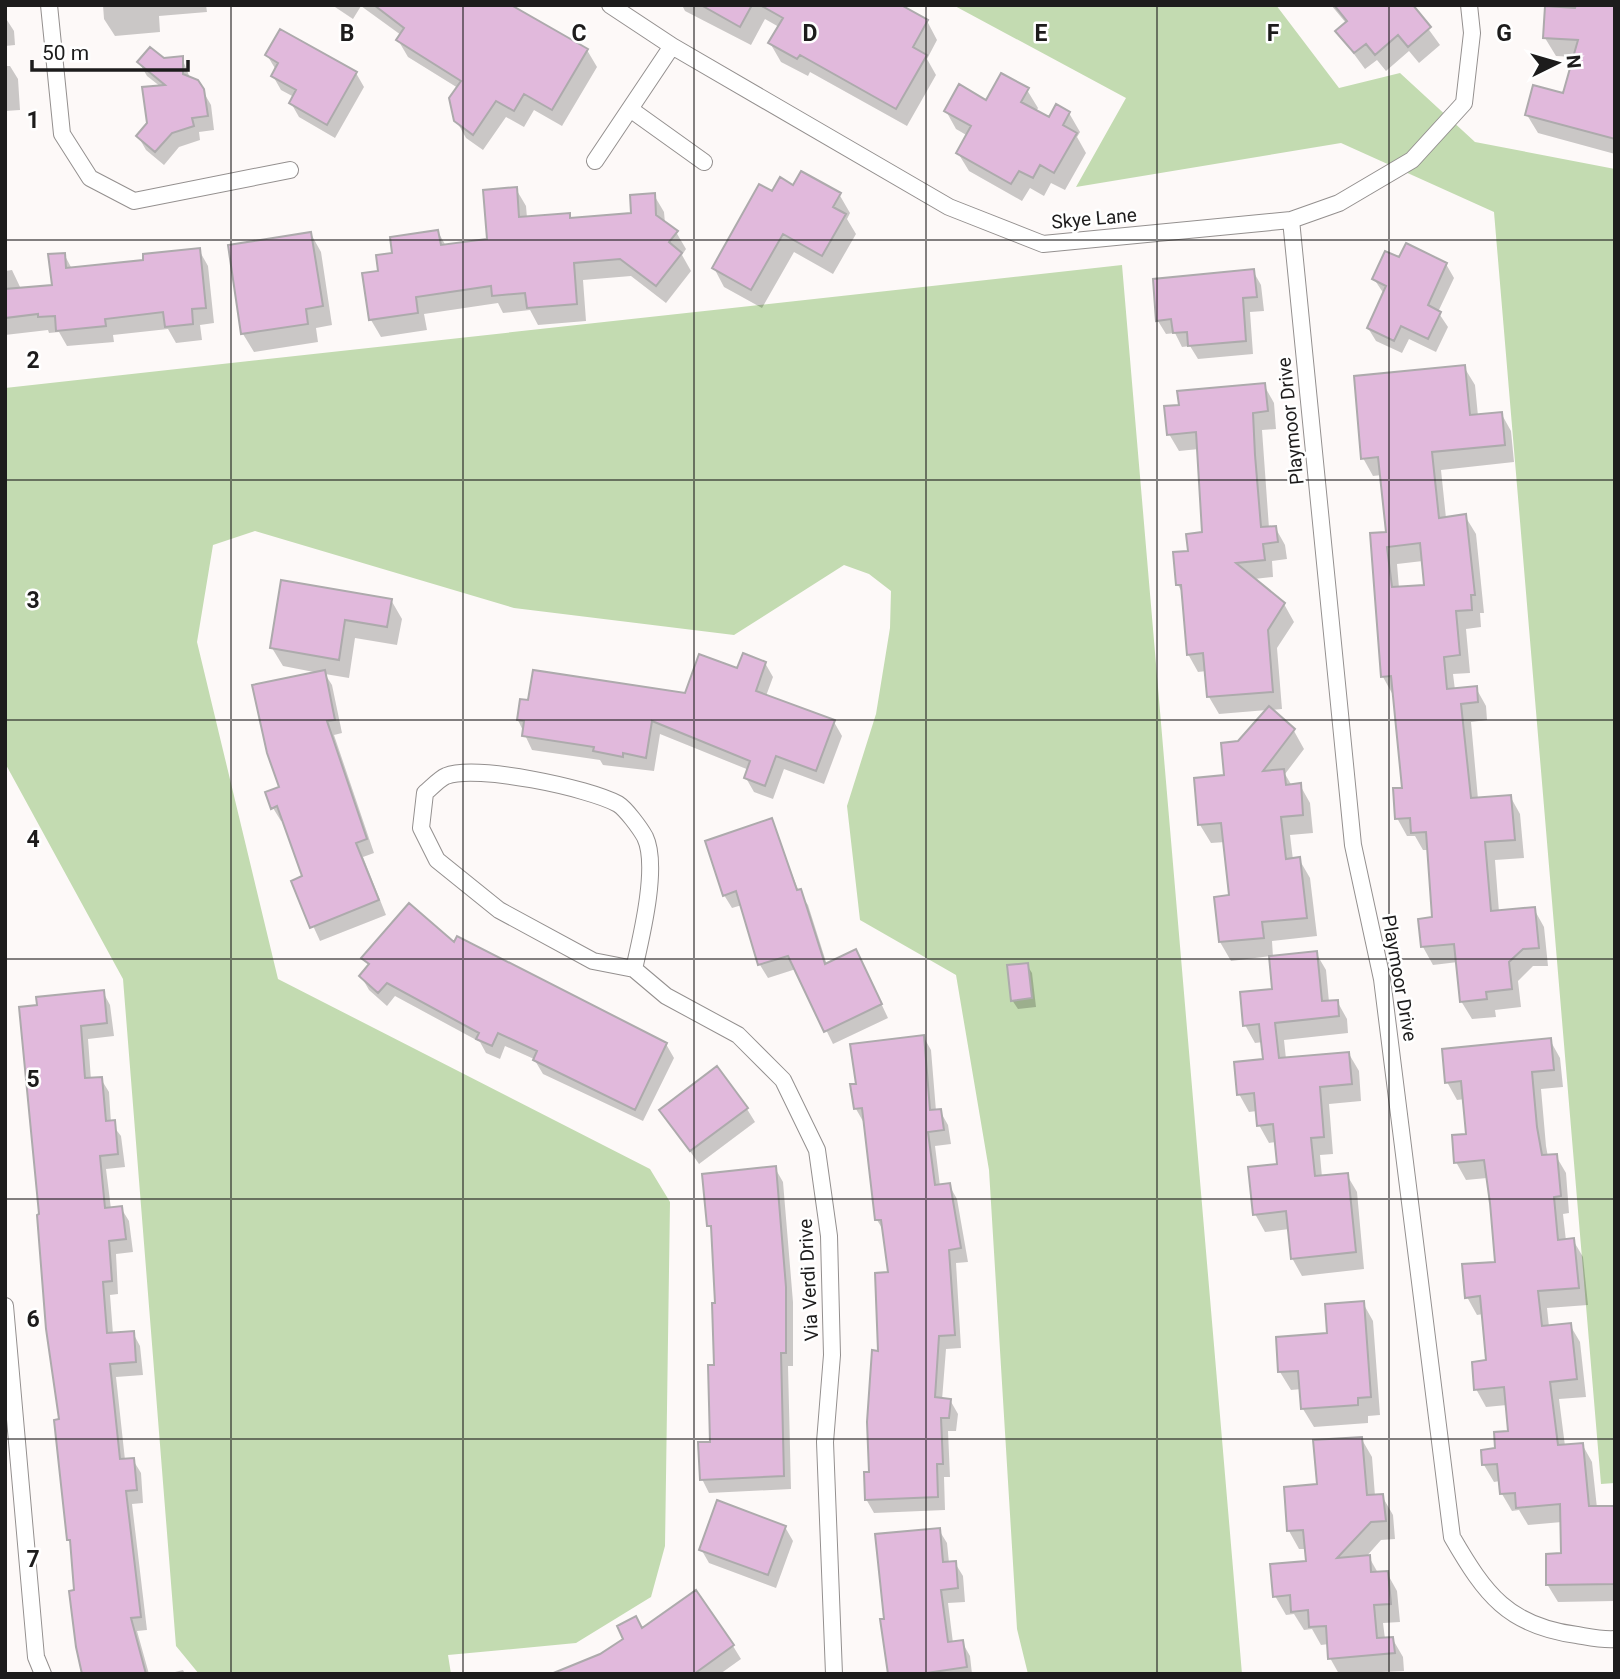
<svg xmlns="http://www.w3.org/2000/svg" width="1620" height="1679" font-family="Roboto,sans-serif">
  <style>
    .green { fill: #c3dbb1 }
    .shadow { fill: #0003; fill-rule: evenodd }
    .building { fill: #e1b9dc; stroke: #adaaac; stroke-width: 2; fill-rule: evenodd }
    .lines { fill: none; stroke-linecap: round; stroke-linejoin: round }
    .minor-casing { stroke: #94908f; stroke-width: 18 }
    .minor { stroke: #fff; stroke-width: 16 }
    .grid { fill: none; stroke: #1d1c1c; stroke-width: 2; stroke-opacity: 0.55 }
    .labels { text-anchor: middle; stroke-width: 5; stroke-linejoin: round; paint-order: stroke }
    .street-label { font-size: 19px; fill: #1d1c1c; stroke: #fff }
    .grid-label { font-size: 23px; text-anchor: middle; font-weight: bold; fill: #1d1c1c; stroke: #fff; stroke-width: 5; stroke-linejoin: round; paint-order: stroke }
  </style>
  <rect width="100%" height="100%" fill="#fdf9f8"/>
  <path class="green" d="M 953,5 L 1276,5 L 1339,88 L 1400,73 L 1475,142 L 1615,169 L 1615,1483 L 1601,1484 L 1494,212 L 1341,143 L 1076,187 L 1126,98 Z
    M 1122,265 L 1242,1674 L 1028,1674 L 1017,1629 L 989,1170 L 956,975 L 860,920 L 847,806 L 876,714 L 890,628 L 891,591 L 869,574 L 844,565 L 734,635 L 514,608 L 255,531 L 213,545 L 197,642 L 278,979 L 650,1169 L 670,1202 L 665,1546 L 651,1597 L 576,1643 L 448,1655 L 451,1674 L 199,1674 L 176,1646 L 123,979 L 5,763 L 5,388 Z"/>
  <path class="shadow" d="M 103,5 L 206,5 L 207,12 L 159,16 L 160,32 L 115,36 L 104,19 Z
    M 332,5 L 502,5 L 587,50 L 597,67 L 562,126 L 534,110 L 524,127 L 506,117 L 483,150 L 466,138 L 456,120 L 458,88 L 408,57 L 398,40 L 401,35 L 361,6 L 353,19 Z
    M 682,5 L 866,5 L 927,21 L 937,40 L 927,59 L 936,75 L 907,126 L 810,72 L 808,76 L 781,62 L 770,43 L 779,27 L 765,19 L 751,45 L 685,11 Z
    M 1331,5 L 1411,5 L 1440,45 L 1419,63 L 1409,51 L 1386,71 L 1377,60 L 1365,69 L 1337,31 L 1346,23 Z
    M 1615,5 L 1615,154 L 1538,133 L 1527,115 L 1564,95 L 1575,57 L 1556,56 L 1545,38 L 1577,10 Z
    M 5,17 L 14,31 L 15,45 L 5,46 Z
    M 267,55 L 356,73 L 364,87 L 335,138 L 299,117 L 291,103 L 294,97 L 281,90 L 273,76 L 276,70 Z
    M 182,58 L 190,78 L 197,81 L 211,105 L 214,130 L 199,132 L 200,140 L 179,147 L 164,165 L 146,150 L 138,136 L 149,124 L 161,87 L 147,76 L 139,62 Z
    M 5,66 L 10,66 L 18,79 L 20,110 L 5,111 Z
    M 1027,90 L 1038,108 L 1036,112 L 1050,120 L 1069,113 L 1080,132 L 1077,137 L 1086,153 L 1065,190 L 1051,183 L 1044,196 L 1030,188 L 1022,201 L 969,171 L 958,153 L 968,136 L 956,129 L 946,111 Z
    M 794,187 L 839,194 L 850,213 L 847,219 L 856,234 L 833,274 L 794,252 L 762,308 L 724,287 L 714,268 L 773,193 Z
    M 516,189 L 526,206 L 527,218 L 569,215 L 572,220 L 633,214 L 654,195 L 664,212 L 665,223 L 676,232 L 686,249 L 682,255 L 691,271 L 666,303 L 631,276 L 583,280 L 586,321 L 538,325 L 530,310 L 503,313 L 498,303 L 424,314 L 427,330 L 381,337 L 371,320 L 380,272 L 394,254 L 438,232 L 446,246 L 489,240 Z
    M 311,234 L 321,252 L 332,325 L 316,328 L 318,342 L 254,352 L 243,334 Z
    M 199,250 L 208,266 L 214,323 L 200,325 L 202,340 L 176,343 L 168,329 L 113,335 L 114,342 L 67,346 L 59,332 L 49,333 L 48,330 L 5,335 L 5,271 L 12,270 L 21,289 L 53,287 L 64,254 L 72,269 L 145,262 Z
    M 1400,260 L 1446,264 L 1454,278 L 1438,312 L 1448,327 L 1436,352 L 1409,339 L 1402,353 L 1376,341 L 1368,328 L 1384,294 L 1374,279 Z
    M 1253,271 L 1261,285 L 1264,311 L 1250,312 L 1253,354 L 1198,359 L 1190,346 L 1182,347 L 1175,333 L 1166,334 L 1158,321 Z
    M 1464,367 L 1475,385 L 1478,416 L 1501,413 L 1511,431 L 1514,462 L 1441,470 L 1446,518 L 1465,516 L 1476,534 L 1484,613 L 1480,613 L 1481,627 L 1466,629 L 1470,673 L 1453,674 L 1455,690 L 1476,688 L 1486,706 L 1487,720 L 1471,722 L 1478,799 L 1510,796 L 1520,814 L 1524,858 L 1495,860 L 1499,912 L 1534,909 L 1544,927 L 1548,966 L 1533,966 L 1518,981 L 1521,1007 L 1495,1010 L 1496,1017 L 1472,1019 L 1461,1001 L 1458,962 L 1433,965 L 1423,947 L 1434,919 L 1429,850 L 1423,850 L 1415,836 L 1407,836 L 1397,818 L 1404,789 L 1393,695 L 1383,677 L 1371,535 L 1388,533 L 1382,475 L 1373,476 L 1363,458 ZM 1423,561 L 1425,586 L 1399,588 L 1397,564 Z
    M 1264,385 L 1274,403 L 1276,429 L 1262,430 L 1269,528 L 1275,527 L 1285,545 L 1287,559 L 1272,561 L 1273,577 L 1254,579 L 1284,604 L 1294,622 L 1277,648 L 1282,709 L 1271,710 L 1294,731 L 1304,749 L 1285,774 L 1292,786 L 1300,785 L 1310,803 L 1313,833 L 1290,835 L 1293,860 L 1299,859 L 1310,878 L 1317,936 L 1272,941 L 1273,957 L 1316,953 L 1326,970 L 1329,1002 L 1337,1001 L 1347,1019 L 1348,1033 L 1284,1040 L 1286,1059 L 1349,1054 L 1359,1071 L 1361,1101 L 1329,1104 L 1333,1154 L 1320,1155 L 1322,1177 L 1347,1175 L 1357,1192 L 1364,1269 L 1302,1276 L 1292,1258 L 1289,1229 L 1265,1232 L 1255,1214 L 1278,1166 L 1276,1142 L 1269,1143 L 1259,1125 L 1257,1111 L 1249,1112 L 1239,1094 L 1265,1061 L 1263,1042 L 1255,1043 L 1245,1025 L 1274,991 L 1271,956 L 1231,961 L 1220,942 L 1216,899 L 1231,897 L 1225,842 L 1211,843 L 1200,825 L 1226,776 L 1238,743 L 1267,710 L 1219,714 L 1209,697 L 1207,671 L 1198,672 L 1188,654 L 1183,594 L 1178,585 L 1190,552 L 1203,534 L 1199,449 L 1179,451 L 1169,434 Z
    M 391,600 L 402,619 L 397,645 L 355,638 L 349,678 L 325,674 L 332,685 L 342,733 L 334,735 L 374,853 L 363,857 L 386,915 L 320,941 L 293,882 L 304,877 L 284,820 L 281,821 L 273,808 L 319,673 L 283,666 L 272,648 Z
    M 765,663 L 773,677 L 766,696 L 834,722 L 842,736 L 824,784 L 784,769 L 773,799 L 754,792 L 746,778 L 749,770 L 660,734 L 654,771 L 603,765 L 600,760 L 532,750 L 518,720 L 686,695 L 738,671 Z
    M 771,820 L 799,892 L 808,905 L 827,965 L 863,965 L 888,1018 L 833,1044 L 796,969 L 768,978 L 760,965 L 742,905 L 732,908 L 724,895 Z
    M 455,945 L 666,1044 L 674,1058 L 643,1121 L 543,1074 L 534,1059 L 505,1046 L 500,1059 L 486,1053 L 480,1042 L 395,996 L 387,1006 L 369,990 L 361,976 L 369,966 L 364,958 Z
    M 1027,965 L 1032,973 L 1036,1007 L 1018,1009 L 1012,1000 Z
    M 103,992 L 110,1005 L 114,1036 L 88,1039 L 91,1080 L 101,1079 L 109,1092 L 111,1123 L 121,1136 L 125,1167 L 106,1169 L 111,1209 L 121,1208 L 129,1221 L 133,1252 L 116,1254 L 118,1294 L 110,1295 L 113,1334 L 133,1333 L 140,1346 L 143,1375 L 116,1377 L 125,1460 L 133,1460 L 141,1473 L 143,1503 L 132,1504 L 147,1630 L 137,1631 L 149,1674 L 84,1674 L 41,1216 L 39,1006 Z
    M 923,1036 L 931,1050 L 936,1111 L 940,1111 L 948,1125 L 951,1144 L 935,1146 L 940,1186 L 949,1185 L 957,1199 L 968,1262 L 956,1263 L 961,1348 L 946,1349 L 942,1400 L 950,1400 L 958,1414 L 956,1431 L 948,1431 L 950,1477 L 944,1477 L 945,1510 L 874,1513 L 866,1499 L 890,1274 L 885,1233 L 877,1220 L 864,1123 L 856,1109 L 852,1086 Z
    M 1550,1040 L 1560,1058 L 1563,1087 L 1541,1089 L 1546,1146 L 1548,1157 L 1556,1156 L 1566,1173 L 1569,1213 L 1563,1214 L 1566,1241 L 1573,1240 L 1583,1257 L 1588,1305 L 1547,1308 L 1549,1327 L 1570,1325 L 1580,1342 L 1586,1397 L 1559,1399 L 1565,1446 L 1582,1444 L 1592,1462 L 1597,1508 L 1615,1508 L 1615,1601 L 1558,1602 L 1547,1584 L 1562,1555 L 1562,1522 L 1528,1525 L 1519,1510 L 1512,1511 L 1502,1494 L 1500,1481 L 1494,1482 L 1484,1465 L 1510,1433 L 1507,1405 L 1486,1407 L 1476,1389 L 1488,1362 L 1483,1314 L 1477,1315 L 1467,1297 L 1497,1263 L 1487,1178 L 1466,1180 L 1456,1162 L 1468,1135 L 1465,1099 L 1457,1100 L 1447,1082 Z
    M 747,1109 L 755,1122 L 699,1164 L 661,1110 Z
    M 775,1168 L 783,1182 L 793,1302 L 793,1366 L 788,1366 L 791,1489 L 709,1493 L 702,1479 L 712,1443 L 716,1366 L 717,1304 L 713,1232 L 709,1226 Z
    M 1363,1303 L 1373,1321 L 1380,1415 L 1368,1416 L 1368,1423 L 1314,1427 L 1303,1409 L 1302,1389 L 1291,1390 L 1280,1372 L 1329,1335 Z
    M 1361,1438 L 1372,1457 L 1375,1496 L 1382,1496 L 1393,1515 L 1395,1539 L 1381,1540 L 1365,1558 L 1369,1557 L 1378,1573 L 1387,1573 L 1397,1591 L 1400,1622 L 1383,1623 L 1385,1639 L 1392,1638 L 1403,1657 L 1404,1671 L 1339,1674 L 1330,1658 L 1329,1644 L 1321,1645 L 1312,1629 L 1304,1630 L 1294,1614 L 1286,1615 L 1275,1596 L 1308,1562 L 1307,1549 L 1299,1549 L 1289,1531 L 1319,1486 Z
    M 785,1527 L 793,1541 L 776,1588 L 709,1563 L 701,1549 Z
    M 939,1530 L 947,1543 L 949,1563 L 955,1563 L 963,1576 L 965,1602 L 948,1603 L 953,1643 L 962,1642 L 970,1656 L 972,1674 L 889,1674 L 886,1620 Z
    M 642,1630 L 733,1646 L 741,1659 L 720,1674 L 612,1674 L 601,1653 Z
    M 183,1670 L 185,1674 L 167,1674 Z"/>
  <path class="building" d="M 374,5 L 511,5 L 588,49 L 552,110 L 524,94 L 514,111 L 496,101 L 473,135 L 454,121 L 449,98 L 461,81 L 396,40 L 404,28 Z
    M 701,5 L 752,5 L 740,27 Z
    M 760,5 L 901,5 L 928,20 L 913,47 L 927,55 L 896,109 L 800,55 L 797,59 L 768,43 L 783,18 Z
    M 1334,5 L 1413,5 L 1431,27 L 1408,47 L 1398,35 L 1375,55 L 1366,44 L 1354,53 L 1335,31 L 1347,21 Z
    M 1576,5 L 1615,5 L 1615,139 L 1525,115 L 1533,85 L 1563,93 L 1578,40 L 1543,38 L 1545,6 L 1575,8 Z
    M 280,29 L 357,72 L 327,125 L 289,103 L 296,90 L 271,76 L 278,63 L 265,55 Z
    M 150,47 L 164,58 L 183,56 L 183,74 L 198,80 L 204,89 L 208,116 L 192,118 L 194,126 L 172,133 L 155,152 L 136,136 L 147,123 L 142,87 L 165,85 L 137,62 Z
    M 1001,73 L 1029,88 L 1021,102 L 1049,117 L 1056,104 L 1070,112 L 1063,125 L 1077,133 L 1054,173 L 1040,165 L 1033,178 L 1019,171 L 1011,184 L 956,153 L 971,126 L 944,111 L 959,84 L 986,100 Z
    M 801,171 L 841,193 L 833,207 L 846,214 L 822,256 L 783,234 L 751,290 L 712,268 L 759,184 L 772,191 L 780,177 L 793,185 Z
    M 517,187 L 519,217 L 570,213 L 570,218 L 631,213 L 630,195 L 655,193 L 656,215 L 678,231 L 669,242 L 682,253 L 656,286 L 620,259 L 574,263 L 577,304 L 527,308 L 525,293 L 492,296 L 491,286 L 416,297 L 418,313 L 369,320 L 362,273 L 378,271 L 376,255 L 392,253 L 390,237 L 438,230 L 441,245 L 487,239 L 483,190 Z
    M 311,232 L 323,306 L 306,309 L 308,324 L 241,334 L 228,245 Z
    M 1406,243 L 1447,263 L 1428,305 L 1441,312 L 1428,339 L 1401,326 L 1394,341 L 1367,328 L 1386,286 L 1372,279 L 1385,251 L 1399,257 Z
    M 200,248 L 206,308 L 192,309 L 193,324 L 165,327 L 163,312 L 105,319 L 106,326 L 56,331 L 55,316 L 38,317 L 38,314 L 5,318 L 5,289 L 52,285 L 48,254 L 65,253 L 66,268 L 143,260 L 143,254 Z
    M 1254,269 L 1257,297 L 1243,298 L 1246,341 L 1188,346 L 1187,332 L 1173,333 L 1171,319 L 1156,321 L 1153,279 Z
    M 1465,365 L 1470,415 L 1502,412 L 1505,445 L 1432,452 L 1439,518 L 1466,514 L 1475,595 L 1471,595 L 1472,610 L 1456,611 L 1460,655 L 1444,657 L 1447,689 L 1477,686 L 1478,702 L 1461,704 L 1471,798 L 1511,795 L 1515,840 L 1485,842 L 1491,911 L 1535,907 L 1539,948 L 1523,949 L 1509,962 L 1512,989 L 1486,992 L 1487,999 L 1460,1002 L 1454,944 L 1421,947 L 1418,919 L 1432,917 L 1426,832 L 1411,833 L 1410,818 L 1395,819 L 1393,788 L 1402,788 L 1391,676 L 1381,677 L 1370,533 L 1386,532 L 1378,457 L 1361,459 L 1354,376 ZM 1420,543 L 1424,585 L 1392,587 L 1387,547 Z
    M 1265,383 L 1268,411 L 1253,413 L 1255,455 L 1261,527 L 1276,526 L 1278,542 L 1263,544 L 1265,560 L 1236,563 L 1285,603 L 1268,630 L 1273,692 L 1207,697 L 1203,653 L 1187,655 L 1181,585 L 1176,585 L 1173,552 L 1188,551 L 1186,534 L 1202,532 L 1196,432 L 1167,435 L 1164,406 L 1179,405 L 1177,391 Z
    M 281,580 L 392,599 L 387,627 L 345,620 L 339,660 L 270,648 Z
    M 743,653 L 766,662 L 756,691 L 835,720 L 816,771 L 776,756 L 765,786 L 744,778 L 750,761 L 652,721 L 646,758 L 623,753 L 623,757 L 593,751 L 594,747 L 522,736 L 524,721 L 517,720 L 520,699 L 528,700 L 533,670 L 685,693 L 699,654 L 737,668 Z
    M 325,670 L 335,720 L 327,721 L 367,839 L 356,843 L 379,900 L 310,928 L 291,881 L 302,876 L 277,806 L 271,809 L 265,792 L 279,787 L 267,753 L 252,685 Z
    M 1269,706 L 1295,729 L 1263,771 L 1284,769 L 1286,785 L 1301,783 L 1303,815 L 1281,817 L 1286,859 L 1300,857 L 1307,918 L 1262,922 L 1264,938 L 1219,942 L 1214,897 L 1229,895 L 1221,823 L 1198,825 L 1194,778 L 1224,775 L 1221,743 L 1238,741 Z
    M 772,818 L 797,890 L 801,889 L 825,964 L 856,949 L 882,1004 L 824,1032 L 788,956 L 758,965 L 736,891 L 723,896 L 705,841 Z
    M 409,903 L 454,942 L 457,936 L 667,1043 L 635,1110 L 533,1060 L 537,1051 L 498,1033 L 492,1046 L 476,1039 L 479,1033 L 387,983 L 378,993 L 359,976 L 369,964 L 361,958 Z
    M 1317,951 L 1322,1001 L 1338,1000 L 1339,1016 L 1275,1023 L 1279,1058 L 1349,1052 L 1352,1084 L 1320,1087 L 1324,1137 L 1311,1138 L 1315,1176 L 1348,1173 L 1356,1252 L 1291,1259 L 1286,1211 L 1253,1215 L 1248,1167 L 1277,1164 L 1273,1124 L 1257,1126 L 1254,1093 L 1237,1095 L 1234,1062 L 1263,1059 L 1259,1024 L 1243,1026 L 1240,992 L 1272,989 L 1269,956 Z
    M 1028,963 L 1032,998 L 1011,1001 L 1007,965 Z
    M 104,990 L 107,1023 L 81,1026 L 85,1078 L 102,1077 L 106,1121 L 115,1120 L 118,1154 L 100,1156 L 105,1208 L 122,1206 L 126,1239 L 109,1241 L 112,1281 L 103,1282 L 107,1333 L 134,1331 L 136,1362 L 110,1364 L 120,1459 L 134,1458 L 137,1490 L 126,1491 L 141,1617 L 131,1618 L 146,1674 L 82,1674 L 76,1647 L 69,1591 L 74,1590 L 70,1540 L 67,1540 L 54,1420 L 59,1419 L 46,1329 L 37,1215 L 39,1214 L 19,1007 L 37,1005 L 36,997 Z
    M 924,1035 L 930,1110 L 941,1109 L 944,1130 L 928,1132 L 935,1185 L 950,1183 L 961,1248 L 949,1250 L 955,1335 L 939,1336 L 935,1397 L 951,1399 L 949,1418 L 941,1418 L 943,1464 L 937,1464 L 938,1497 L 865,1500 L 864,1472 L 869,1472 L 867,1422 L 872,1350 L 878,1351 L 875,1273 L 888,1272 L 881,1220 L 875,1220 L 862,1108 L 854,1109 L 850,1084 L 856,1084 L 850,1044 Z
    M 1551,1038 L 1554,1070 L 1532,1072 L 1537,1127 L 1542,1155 L 1557,1154 L 1561,1196 L 1554,1197 L 1558,1240 L 1574,1238 L 1579,1288 L 1538,1291 L 1542,1326 L 1571,1323 L 1577,1379 L 1550,1382 L 1558,1445 L 1583,1443 L 1589,1506 L 1615,1506 L 1615,1584 L 1546,1585 L 1546,1554 L 1561,1553 L 1560,1504 L 1516,1508 L 1515,1493 L 1500,1494 L 1497,1464 L 1482,1465 L 1481,1450 L 1495,1448 L 1494,1432 L 1508,1431 L 1504,1387 L 1474,1390 L 1472,1362 L 1486,1360 L 1480,1296 L 1465,1298 L 1462,1264 L 1495,1262 L 1490,1203 L 1484,1160 L 1454,1163 L 1452,1135 L 1466,1134 L 1461,1081 L 1445,1083 L 1442,1049 Z
    M 717,1066 L 748,1108 L 690,1151 L 659,1110 Z
    M 776,1166 L 786,1287 L 786,1353 L 781,1353 L 784,1476 L 700,1480 L 698,1442 L 710,1442 L 708,1365 L 714,1365 L 712,1303 L 715,1303 L 711,1226 L 707,1226 L 702,1174 Z
    M 1364,1301 L 1371,1397 L 1358,1398 L 1358,1405 L 1301,1409 L 1298,1371 L 1278,1372 L 1276,1337 L 1327,1333 L 1325,1304 Z
    M 1362,1437 L 1367,1495 L 1383,1494 L 1386,1521 L 1371,1522 L 1337,1558 L 1370,1555 L 1371,1572 L 1388,1571 L 1391,1604 L 1374,1605 L 1377,1638 L 1393,1637 L 1395,1653 L 1328,1659 L 1326,1626 L 1309,1627 L 1308,1610 L 1291,1612 L 1290,1595 L 1273,1597 L 1270,1564 L 1306,1561 L 1303,1530 L 1287,1531 L 1284,1487 L 1317,1484 L 1313,1440 Z
    M 717,1500 L 786,1526 L 768,1575 L 699,1550 Z
    M 940,1528 L 943,1562 L 956,1561 L 958,1588 L 941,1590 L 948,1642 L 963,1640 L 967,1667 L 920,1674 L 888,1674 L 880,1619 L 884,1619 L 875,1534 Z
    M 696,1590 L 734,1645 L 694,1674 L 551,1674 L 600,1654 L 623,1639 L 617,1626 L 636,1616 L 642,1628 Z"/>
  <g class="lines">
    <defs>
      <path id="minor" d="M 49,5 L 62,134 L 90,178 L 134,201 L 290,170
        M 610,5 L 672,46 L 949,207 L 1043,244 L 1291,220 L 1339,203 L 1412,160 L 1464,103 L 1472,33 L 1469,5
        M 630,109 L 704,162
        M 595,161 L 672,46
        M 1291,220 L 1353,845 L 1382,979 L 1452,1537 C 1485,1594 1508,1626 1577,1635 C 1589,1637 1602,1640 1615,1639
        M 634,969 C 641,938 659,866 645,837 C 640,828 626,809 618,804 C 589,788 476,764 446,776 C 439,779 431,788 425,793 L 421,828 L 437,860 L 499,910 L 593,961 L 634,969 L 666,996 L 738,1035 L 783,1080 L 817,1150 L 829,1236 L 832,1355 L 825,1442 L 834,1674
        M 5,1306 L 36,1657 L 43,1674"/>
    </defs>
    <use href="#minor" class="minor-casing"/>
    <use href="#minor" class="minor"/>
  </g>
  <path class="grid" d="M 231,5 L 231,1674M 463,5 L 463,1674M 694,5 L 694,1674M 926,5 L 926,1674M 1157,5 L 1157,1674M 1389,5 L 1389,1674M 5,240 L 1615,240M 5,480 L 1615,480M 5,720 L 1615,720M 5,959 L 1615,959M 5,1199 L 1615,1199M 5,1439 L 1615,1439"/>
  <g class="labels">
    <g class="street-label">
      <text transform="translate(1094 218) rotate(-5)" y="7">Skye Lane</text>
      <text transform="translate(1290 421) rotate(-96)" y="7">Playmoor Drive</text>
      <text transform="translate(1400 978) rotate(80)" y="7">Playmoor Drive</text>
      <text transform="translate(808 1280) rotate(-93)" y="7">Via Verdi Drive</text>
    </g>
  </g>
  <g class="grid-label">
    <text x="347" y="41">B</text>
    <text x="579" y="41">C</text>
    <text x="810" y="41">D</text>
    <text x="1041" y="41">E</text>
    <text x="1273" y="41">F</text>
    <text x="1504" y="41">G</text>
    <text x="33" y="128">1</text>
    <text x="33" y="368">2</text>
    <text x="33" y="608">3</text>
    <text x="33" y="847">4</text>
    <text x="33" y="1087">5</text>
    <text x="33" y="1327">6</text>
    <text x="33" y="1567">7</text>
  </g>
  <rect width="1620" height="1679" fill="none" stroke="#1d1c1c" stroke-width="14"/>
  <g transform="translate(1557 63) rotate(85)" stroke="#ffffff" stroke-width="5" paint-order="stroke">
  <path d="M0-5L12 26L0 18L-12 26Z" fill="#1d1c1c"/>
  <text y="-10" font-size="19" font-weight="bold" text-anchor="middle" fill="#1d1c1c">N</text>
  </g>
  <path d="M32 60v10h156v-10" fill="none" stroke="#1d1c1c" stroke-width="3.5"/>
  <text x="42" y="60" font-size="21" fill="#1d1c1c" stroke="#ffffff" stroke-width="5" paint-order="stroke">50 m</text>
</svg>
